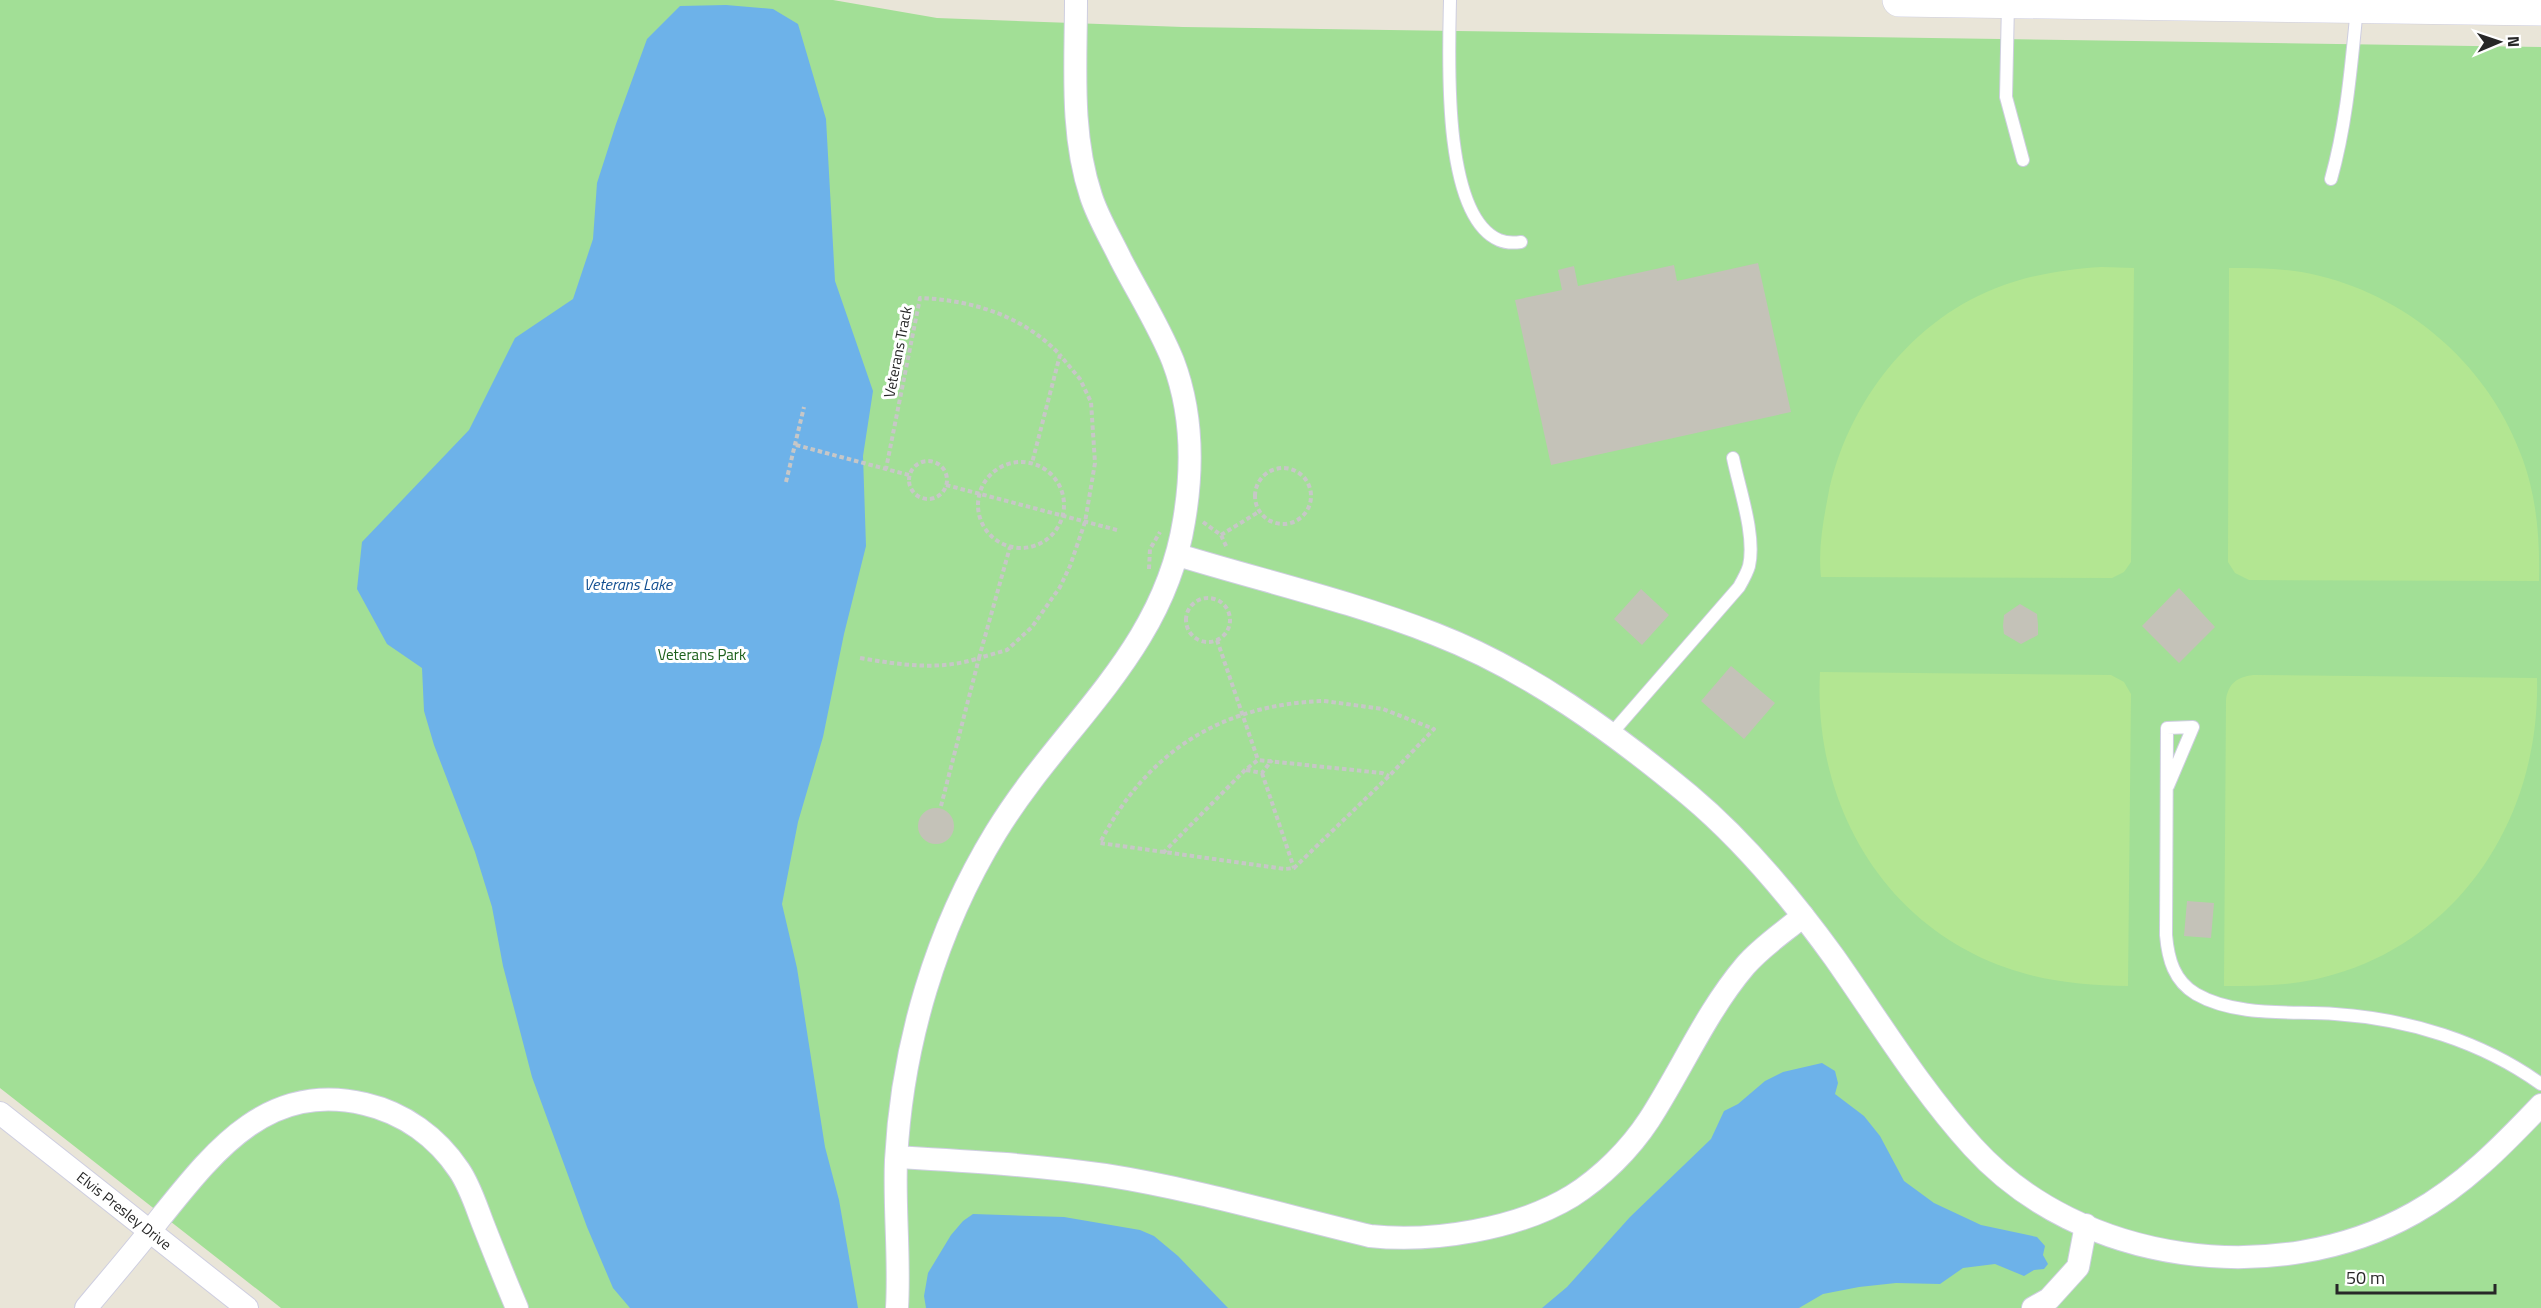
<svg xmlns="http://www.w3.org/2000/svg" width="2541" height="1308" font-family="'Titillium Web',sans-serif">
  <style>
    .green { fill: #a2df96 }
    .pitch { fill: #b3e692 }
    .water { fill: #6db2e9 }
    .building { fill: #c4c2b8 }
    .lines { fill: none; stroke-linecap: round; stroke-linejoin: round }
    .lane-casing { stroke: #cecee0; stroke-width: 14 }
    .street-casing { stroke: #cecee0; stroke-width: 24 }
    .secondary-casing { stroke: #cecee0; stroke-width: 34 }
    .path { stroke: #c7c7c7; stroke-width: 4; stroke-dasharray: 4.5 3; stroke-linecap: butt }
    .lane { stroke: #fff; stroke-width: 12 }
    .street { stroke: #fff; stroke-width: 22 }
    .secondary { stroke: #fff; stroke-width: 33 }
    .labels { text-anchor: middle; stroke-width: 6; stroke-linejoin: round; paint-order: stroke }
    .street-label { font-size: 15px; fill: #272727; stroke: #fff }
    .park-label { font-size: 15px; fill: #1d601b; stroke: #fff }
    .water-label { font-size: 16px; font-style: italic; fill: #114e90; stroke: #fff }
  </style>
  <rect width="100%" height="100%" fill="#e9e5d8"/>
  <path class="green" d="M 0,0 L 833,0 L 937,18 L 1183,27 L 2541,47 L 2541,1308 L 281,1308 L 0,1088 Z"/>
  <path class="pitch" d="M 2102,267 L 2134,268 L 2131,562 L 2124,572 L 2112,578 L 1821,577 C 1818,550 1823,522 1828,496 C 1846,404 1913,317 2004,285 C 2036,274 2068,269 2102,267 Z
    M 2229,268 C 2260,268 2290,268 2320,276 C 2413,299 2491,369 2523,460 C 2537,499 2540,541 2539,581 L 2249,580 L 2235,573 L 2228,562 Z
    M 1820,672 L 2111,675 L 2124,682 L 2131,694 L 2128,986 C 2086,985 2047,982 2007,968 C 1881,924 1813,801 1820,672 Z
    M 2253,675 L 2537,678 C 2541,824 2451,957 2301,982 C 2276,986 2250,986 2224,986 L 2226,700 C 2228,684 2237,677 2253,675 Z"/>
  <path class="water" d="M 726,5 L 773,9 L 798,24 L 826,119 L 835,281 L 873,391 L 863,456 L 866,546 L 844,634 L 823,737 L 798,822 L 782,904 L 797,968 L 825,1147 L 839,1200 L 858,1308 L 630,1308 L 613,1288 L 587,1227 L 532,1077 L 503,966 L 492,907 L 475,852 L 434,745 L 424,711 L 422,668 L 387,644 L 357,589 L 362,542 L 469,430 L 515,338 L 573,299 L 593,239 L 597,183 L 616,124 L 647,39 L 680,6 Z
    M 1822,1063 L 1835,1071 L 1838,1083 L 1835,1094 L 1864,1116 L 1880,1136 L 1904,1181 L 1934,1203 L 1981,1225 L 2037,1237 L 2045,1246 L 2043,1255 L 2048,1264 L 2044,1269 L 2034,1270 L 2024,1276 L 1995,1264 L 1963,1268 L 1940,1284 L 1896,1283 L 1859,1287 L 1823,1294 L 1799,1308 L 1542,1308 L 1567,1287 L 1630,1217 L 1711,1139 L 1724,1111 L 1738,1104 L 1765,1081 L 1783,1072 Z
    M 973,1214 L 1064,1217 L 1140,1230 L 1154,1236 L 1178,1256 L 1228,1308 L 926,1308 L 924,1296 L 928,1273 L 951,1235 L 963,1221 Z"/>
  <path class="building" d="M 1758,263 L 1791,412 L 1551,465 L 1515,300 L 1562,290 L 1558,270 L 1574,266 L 1578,286 L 1674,265 L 1677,281 Z
    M 2179,588 L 2215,627 L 2179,663 L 2142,626 Z
    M 1641,589 L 1669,615 L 1642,645 L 1614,619 Z
    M 2020,604 L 2037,614 L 2038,625 L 2038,635 L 2021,644 L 2004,634 L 2003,626 L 2004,615 Z
    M 1731,666 L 1775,703 L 1744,739 L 1701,701 Z
    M918 826a18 18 0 1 1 36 0a18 18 0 1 1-36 0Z
    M 2187,901 L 2214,903 L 2211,938 L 2184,936 Z"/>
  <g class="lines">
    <defs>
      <path id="lane" d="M 1450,0 C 1449,53 1441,215 1499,240 C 1506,243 1514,243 1521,242
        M 2008,3 L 2006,97 L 2023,160
        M 2331,179 C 2347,122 2351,66 2357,8
        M 1611,734 L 1739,587 C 1743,580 1747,573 1749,566 C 1756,535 1739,488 1733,458
        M 2168,786 L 2193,727 L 2167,728 L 2166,935 C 2168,959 2174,981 2196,994 C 2236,1017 2291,1011 2335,1014 C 2408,1019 2481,1041 2541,1084"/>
      <g id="street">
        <path d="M 1178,555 C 1263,581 1351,601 1435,634 C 1528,670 1613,732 1689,795 C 1744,841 1792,899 1834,957 C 1879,1021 1920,1089 1973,1147 C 2080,1265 2277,1290 2414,1213 C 2464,1185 2502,1146 2541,1105"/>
        <path id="s1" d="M 0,1113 L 247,1308"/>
        <path d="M 897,1157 C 966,1161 1036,1165 1105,1175 C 1194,1189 1282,1215 1370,1236 C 1432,1243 1518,1229 1572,1196 C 1602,1177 1630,1149 1649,1120 C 1682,1069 1706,1012 1745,966 C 1761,947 1784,932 1803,916"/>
        <path d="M 86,1308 C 111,1278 137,1248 161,1217 C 215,1150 268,1081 365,1104 C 404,1113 437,1137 459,1170 C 470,1186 476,1206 483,1224 C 494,1252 505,1280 517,1308"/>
        <path d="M 897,1308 C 900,1259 894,1209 896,1160 C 902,1045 936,930 996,832 C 1062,724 1163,653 1184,521 C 1193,468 1192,411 1173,361 C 1159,326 1138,293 1121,260 C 1111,239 1098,218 1091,196 C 1070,133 1076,65 1076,0"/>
        <path d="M 2033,1308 L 2049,1299 L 2078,1267 L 2086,1225"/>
      </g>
      <path id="secondary" d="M 1899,0 L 2541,9"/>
    </defs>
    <use href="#lane" class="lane-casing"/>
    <use href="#street" class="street-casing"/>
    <use href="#secondary" class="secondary-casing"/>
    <path class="path" d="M 796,445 L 886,469
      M909 480a19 19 0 1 1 38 0a19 19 0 1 1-38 0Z
      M978 505a43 43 0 1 1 86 0a43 43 0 1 1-86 0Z
      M1255 496a28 28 0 1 1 56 0a28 28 0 1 1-56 0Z
      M 909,475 L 886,469 L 920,298 C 972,300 1024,316 1060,355 L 1032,463
      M 786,482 L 804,407
      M 946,485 L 1117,530
      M 1203,522 L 1221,535 L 1227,548
      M 1221,535 L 1260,511
      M 1149,569 L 1150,549 L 1160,532
      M1186 620a22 22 0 1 1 44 0a22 22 0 1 1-44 0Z
      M 1217,640 L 1258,760
      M 860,658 C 902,665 939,671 979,658 L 1010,547
      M 1324,701 L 1383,709 L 1434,729 L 1389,776 L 1294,868 L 1285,869 L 1100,843 C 1146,752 1222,704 1324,701 Z
      M 1246,770 L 1262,773 L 1272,760
      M 1262,773 L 1294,868
      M 941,806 L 979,658 L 1007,650 L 1032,627 L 1060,587 L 1070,566 L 1085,522 L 1095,463 L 1091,402 L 1080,379 L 1060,355
      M 1163,853 L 1245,770 L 1258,760 L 1382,773 L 1389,776"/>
    <use href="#lane" class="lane"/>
    <use href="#street" class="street"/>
    <use href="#secondary" class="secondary"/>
  </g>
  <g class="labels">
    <g class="street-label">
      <text transform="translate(898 352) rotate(-79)" y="5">Veterans Track</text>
      <text dy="5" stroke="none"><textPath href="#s1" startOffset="158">Elvis Presley Drive</textPath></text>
    </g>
    <g class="park-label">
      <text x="702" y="660">Veterans Park</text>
    </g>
    <g class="water-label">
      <text x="628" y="590">Veterans Lake</text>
    </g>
  </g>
  <g transform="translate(2499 42) rotate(88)" stroke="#ffffff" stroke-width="4.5" paint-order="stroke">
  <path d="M0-4.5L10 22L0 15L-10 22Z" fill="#272727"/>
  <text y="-9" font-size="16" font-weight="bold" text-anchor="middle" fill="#272727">N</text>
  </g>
  <path d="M2337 1284v9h158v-9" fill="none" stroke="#272727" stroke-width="3"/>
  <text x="2346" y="1284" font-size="18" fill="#272727" stroke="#ffffff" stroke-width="4.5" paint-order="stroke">50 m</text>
</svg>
